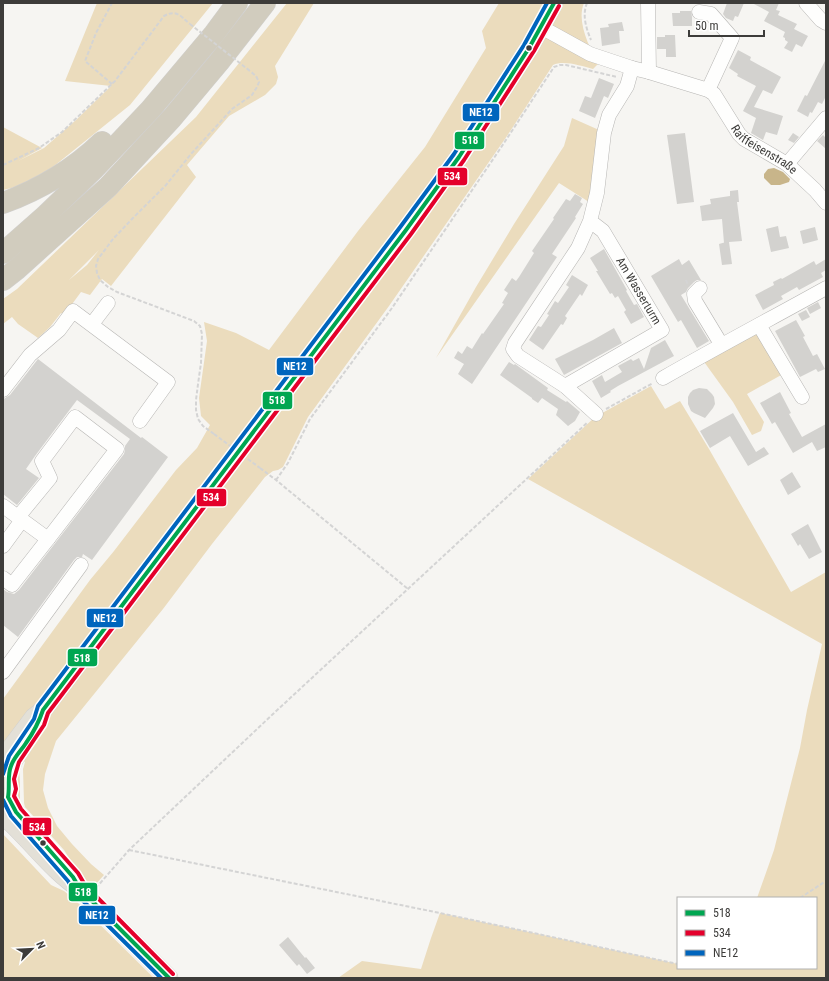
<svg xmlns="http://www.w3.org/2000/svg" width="829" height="981" font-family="'Roboto Condensed',sans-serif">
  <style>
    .green { fill: #ebdcbd; fill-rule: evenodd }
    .water { fill: #c8b58a }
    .building { fill: #d3d2cf }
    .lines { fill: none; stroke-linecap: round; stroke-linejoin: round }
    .minor-casing { stroke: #b7b6b4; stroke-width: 15 }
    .major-casing { stroke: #d1d0cf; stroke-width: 19 }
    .highway-casing { stroke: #d1d0cf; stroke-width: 22 }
    .path { stroke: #d4d4d4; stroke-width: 2; stroke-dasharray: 4 2; stroke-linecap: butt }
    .minor { stroke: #fefefd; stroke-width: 14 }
    .major { stroke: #e3e0d7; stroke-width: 18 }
    .highway { stroke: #d1ccbe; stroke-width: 21 }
    .path-bridge { stroke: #d4d4d4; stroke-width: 2; stroke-dasharray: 4 2; stroke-linecap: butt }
    .bus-1-casing { stroke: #fff; stroke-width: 7 }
    .bus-2-casing { stroke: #fff; stroke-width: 7 }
    .bus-3-casing { stroke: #fff; stroke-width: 7 }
    .bus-1 { stroke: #00a651; stroke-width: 4 }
    .bus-2 { stroke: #e4002b; stroke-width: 4 }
    .bus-3 { stroke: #0065bd; stroke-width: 4 }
    .bus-dot { fill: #3d3c3a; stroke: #fff; stroke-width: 1.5 }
    .labels { text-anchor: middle; stroke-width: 3; stroke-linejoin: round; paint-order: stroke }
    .street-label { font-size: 12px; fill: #3d3c3a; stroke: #fff }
    .line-badge { stroke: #fff; stroke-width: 1.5 }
    .badge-label { font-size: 11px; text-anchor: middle; font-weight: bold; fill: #fff }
  </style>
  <rect width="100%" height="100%" fill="#f6f5f2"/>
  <path class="green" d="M 97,3 L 213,3 L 130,105 L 33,183 L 3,190 L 3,127 L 42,148 L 18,161 L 44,148 L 76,120 L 111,86 L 65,81 Z
    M 287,3 L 314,3 L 275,66 L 278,77 L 276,84 L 265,95 L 229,116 L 187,165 L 196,177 L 111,286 L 102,279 L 90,295 L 81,292 L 64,315 L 61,313 L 50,327 L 38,338 L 18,324 L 12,317 L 3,324 L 3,299 L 17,289 L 196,117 ZM 99,250 L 87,265 L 69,280 Z
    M 499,3 L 584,3 C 576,22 590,48 598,64 L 593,69 C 581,66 564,60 553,65 L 507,136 L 389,306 L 308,417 L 283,467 L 278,470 L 273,471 L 265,477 L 212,544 L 163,609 L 56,741 L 45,774 L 43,790 L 48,808 L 57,826 L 72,844 L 91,864 L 104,875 L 95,885 L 92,887 L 80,875 L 64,850 L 25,807 L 24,803 L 23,769 L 25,762 L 19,759 L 27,750 L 53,712 L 41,699 L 3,745 L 3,699 L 90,580 L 114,551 L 176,470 L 197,448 L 210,425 L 201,416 L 199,398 L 207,341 L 204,322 L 236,333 L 269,350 L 358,231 L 425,147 L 486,48 L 482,31 Z
    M 572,118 L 599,130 L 589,202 L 559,183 L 436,358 L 476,287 L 514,224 L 564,146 Z
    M 756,333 L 783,374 L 747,394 L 764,422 L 761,431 L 752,435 L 733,402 L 702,359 Z
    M 651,386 L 665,409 L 680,401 L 709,449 L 791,592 L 826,572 L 826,978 L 338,978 L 362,961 L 421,969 L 431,938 L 440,913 L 678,964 L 678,968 L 816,968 L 816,898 L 757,898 L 774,850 L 800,748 L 807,710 L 822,644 L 528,479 L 595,417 Z
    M 19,766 L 20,783 L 20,806 L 15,794 L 16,786 L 15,779 Z
    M 3,834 L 51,885 L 64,891 L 74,899 L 154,978 L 3,978 Z"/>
  <path class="water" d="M 774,168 L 783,172 L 790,179 L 789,182 L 780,185 L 771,185 L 764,178 L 764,174 L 768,169 Z"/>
  <path class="building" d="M 727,3 L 744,3 L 738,17 L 735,16 L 733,21 L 726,18 L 723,14 Z
    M 752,3 L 779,3 L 776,10 L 780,11 L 778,15 L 797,24 L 794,29 L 808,36 L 802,47 L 796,44 L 792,52 L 784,48 L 788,42 L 785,40 L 785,38 L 783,37 L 785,32 L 764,21 L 769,12 Z
    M 680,11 L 691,11 L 692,17 L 692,26 L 673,26 L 672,13 L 680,13 Z
    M 622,22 L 624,31 L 619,31 L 620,43 L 602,46 L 600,28 L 609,27 L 608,24 Z
    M 665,35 L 675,35 L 676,57 L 666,57 L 666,49 L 657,49 L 657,37 L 665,37 Z
    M 738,50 L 751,57 L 750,60 L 781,77 L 772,94 L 763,90 L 754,107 L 783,116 L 777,135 L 766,132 L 763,140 L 751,133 L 756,118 L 743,111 L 756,86 L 737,76 L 738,74 L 729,68 Z
    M 826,59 L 826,96 L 822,104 L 818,102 L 812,113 L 810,112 L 808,117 L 797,111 L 805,95 L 807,96 Z
    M 599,78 L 614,84 L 608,98 L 604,96 L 595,118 L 579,111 L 585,96 L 591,98 Z
    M 685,133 L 694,202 L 677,204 L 667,135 Z
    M 793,133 L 799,137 L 794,143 L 788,140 Z
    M 823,135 L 826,138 L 826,149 L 817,141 Z
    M 738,190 L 739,202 L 737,202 L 742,241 L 729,242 L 732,264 L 722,265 L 719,244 L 726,242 L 724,243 L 722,219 L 702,221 L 700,206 L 711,204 L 710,199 L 730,196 L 730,191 Z
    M 575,194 L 582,198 L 580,202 L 583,204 L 575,217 L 576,218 L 552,254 L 557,257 L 472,384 L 458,374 L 464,364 L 454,358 L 458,351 L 462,354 L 467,346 L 472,349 L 482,333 L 483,334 L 504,304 L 502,303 L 508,293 L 504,290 L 512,278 L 516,281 L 519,277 L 534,253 L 532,251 L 554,219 L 553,218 L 566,199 L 570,201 Z
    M 778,226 L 780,237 L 786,236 L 789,248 L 771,252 L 766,229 Z
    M 815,227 L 818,240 L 803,244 L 800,231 Z
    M 604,249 L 627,290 L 626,291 L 634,305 L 637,304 L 644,317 L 631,324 L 624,312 L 626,310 L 618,296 L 615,298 L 612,293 L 610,294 L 596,271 L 598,271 L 590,258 Z
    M 679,259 L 682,265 L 689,260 L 701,280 L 697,280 L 694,282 L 688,288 L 686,292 L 681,295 L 709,341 L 697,348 L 681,320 L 678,322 L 651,276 Z
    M 826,259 L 826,270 L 821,273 L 823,277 L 799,290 L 797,287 L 781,296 L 783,299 L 763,310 L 755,295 L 774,285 L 773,282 L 781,278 L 782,279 L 814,261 L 816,265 Z
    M 572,275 L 588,285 L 582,296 L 580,294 L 565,316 L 567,318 L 563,325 L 561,324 L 543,350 L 529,340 L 538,326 L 541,327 L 549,315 L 547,314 L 555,301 L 558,303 L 569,287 L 566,285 Z
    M 818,302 L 821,308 L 810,314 L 807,308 Z
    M 806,310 L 810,317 L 802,321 L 798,314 Z
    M 796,320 L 805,336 L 803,337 L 813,356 L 817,354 L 825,369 L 818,372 L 816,369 L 800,377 L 775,331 Z
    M 614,328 L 622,343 L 564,375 L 555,359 L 593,340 Z
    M 665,340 L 674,356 L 618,386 L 610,391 L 611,392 L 601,398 L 592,381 L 602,375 L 605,382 L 622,372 L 618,366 L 631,359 L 633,361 L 639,358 L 644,369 L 651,348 Z
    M 38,359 L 141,438 L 142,437 L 168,457 L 92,560 L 83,554 L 82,557 L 77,557 L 74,560 L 18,637 L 3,625 L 3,589 L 7,592 L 14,594 L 19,590 L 124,454 L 125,450 L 125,446 L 130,439 L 77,400 L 35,456 L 26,469 L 39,478 L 17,505 L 3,494 L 3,400 L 5,398 L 10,395 Z
    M 509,362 L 514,365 L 515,364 L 548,388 L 547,390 L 566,402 L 567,401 L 580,412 L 575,421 L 568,426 L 556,415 L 558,409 L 542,398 L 538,403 L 532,399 L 532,398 L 500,375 Z
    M 699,388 L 707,389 L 712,394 L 714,397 L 715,404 L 713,408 L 705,418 L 694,413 L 691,411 L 688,404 L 688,397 L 690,393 L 693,390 Z
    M 780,392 L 791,413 L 789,414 L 802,437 L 826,424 L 826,447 L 817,451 L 812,442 L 793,453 L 775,422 L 772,424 L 760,403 Z
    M 733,413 L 756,452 L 764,447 L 769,454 L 748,466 L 730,436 L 710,448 L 700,431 Z
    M 792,472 L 801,487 L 788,495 L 780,480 Z
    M 808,524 L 822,552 L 809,559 L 800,544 L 798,546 L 791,534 Z
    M 288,937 L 305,958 L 306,957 L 315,968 L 307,974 L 299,964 L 297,966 L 279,945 Z"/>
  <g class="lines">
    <defs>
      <g id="minor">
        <path d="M 648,3 L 649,72"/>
        <path d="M 806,3 L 821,20 L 826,23"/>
        <path d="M 699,12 L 711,14 L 732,38 L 708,90"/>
        <path id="s1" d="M 541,27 L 590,54 L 632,68 L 649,72 L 708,90 L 714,94 L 739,134 L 744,139 L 787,164 L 815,190 L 826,203"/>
        <path d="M 787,164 L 826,118"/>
        <path id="s2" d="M 590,221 L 603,231 L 662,330 L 565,386 L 518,356 L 513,349 L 515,343 L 578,248 L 590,221 L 597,193 L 604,133 L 609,115 L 627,86 L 632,68"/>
        <path d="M 700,288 L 694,294 L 695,301 L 721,344"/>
        <path d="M 92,324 L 108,303"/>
        <path d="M 759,325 L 802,397"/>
        <path d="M 663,378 C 717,347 772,318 826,288"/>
        <path d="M 565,386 L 596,414"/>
        <path d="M 3,390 L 30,355 L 59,330 L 73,311 L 168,382 L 140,421"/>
        <path d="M 3,506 L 48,539 L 117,449 L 75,417 L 42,461 L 50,478 L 18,517"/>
        <path d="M 3,546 L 22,520"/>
        <path d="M 3,578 L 12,585 L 48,539"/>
        <path d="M 3,672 L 81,565"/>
      </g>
      <path id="major" d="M 3,757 L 7,753 L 34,717 L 43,710 L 406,230 L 459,157 L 477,129 L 529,48 L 541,27 L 554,3
        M 8,779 C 10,765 15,757 23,746
        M 8,797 C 12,809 20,818 28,827
        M 3,816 C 11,822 18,830 26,838 C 43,856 59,875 80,889 L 169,978"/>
      <path id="highway" d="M 3,203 C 41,189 73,170 102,142
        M 3,253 L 45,216 L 94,169 L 150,110 L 214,34 L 237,3
        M 3,280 L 17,269 L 108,187 L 172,118 L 219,62 L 265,3"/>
    </defs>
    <use href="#minor" class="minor-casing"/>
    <use href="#major" class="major-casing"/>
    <use href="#highway" class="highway-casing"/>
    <path class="path" d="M 587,3 C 582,15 586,28 591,40
      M 112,84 L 85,61 L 96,33 L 112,3
      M 3,165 L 39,148 L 62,132 L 115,81 L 164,16 C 177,9 180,16 190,24
      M 686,280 L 688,285
      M 606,409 L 653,383
      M 214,434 L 203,426 L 198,419 L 196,410 L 196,400 L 198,384 L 201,363 L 202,334 L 200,326 L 194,321 L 117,292 L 108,287 L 100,280 L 97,273 L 96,266 L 98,259 L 113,239 L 132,219 L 166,185 L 191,154 L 232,109 L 252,95 L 257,87 L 259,82 L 256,76 L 250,71
      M 260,468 L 276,480 L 408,589
      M 276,480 L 288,463 L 310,419 L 392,308 L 500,149 L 554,67 L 560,65 L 566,65 L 617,77
      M 129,850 L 440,913 L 678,964
      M 96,888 L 129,850 L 273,714 L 588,422
      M 800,898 L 826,881
      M 713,968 L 740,968"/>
    <use href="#minor" class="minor"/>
    <use href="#major" class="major"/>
    <use href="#highway" class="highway"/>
    <path class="path-bridge" d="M 190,24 L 250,71
      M 214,434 L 260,468"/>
    <defs>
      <path id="bus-1" d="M 8,797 C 10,787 7,776 11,766 C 14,757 21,751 26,743 C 33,733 39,722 43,710 L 406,230 L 459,157 L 529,48 L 554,3
        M 8,797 L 16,812 L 73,877 L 80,889 L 169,978"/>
      <path id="bus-2" d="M 173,974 L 85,885 L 78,873 L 21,809 L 14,796 L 16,789 L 14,779 L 16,772 L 19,762 L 44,725 L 48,713 L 411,234 L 464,160 L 534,51 L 559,6"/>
      <path id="bus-3" d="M 3,774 L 9,756 L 34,719 L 38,706 L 401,226 L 454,154 L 524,45 L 547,3
        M 3,800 L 11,816 L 68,881 L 75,893 L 161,978"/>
    </defs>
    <use href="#bus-1" class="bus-1-casing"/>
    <use href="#bus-2" class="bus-2-casing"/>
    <use href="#bus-3" class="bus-3-casing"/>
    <use href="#bus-1" class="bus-1"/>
    <use href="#bus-2" class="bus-2"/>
    <use href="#bus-3" class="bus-3"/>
  </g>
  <g class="bus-dot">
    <circle cx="529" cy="48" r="3.5"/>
    <circle cx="43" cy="843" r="3.5"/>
  </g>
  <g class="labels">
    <g class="street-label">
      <text dy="4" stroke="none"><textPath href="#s1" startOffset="263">Raiffeisenstraße</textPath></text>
      <text dy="4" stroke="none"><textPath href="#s2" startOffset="86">Am Wasserturm</textPath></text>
    </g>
  </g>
  <g class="line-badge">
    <rect x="462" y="103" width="38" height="19" rx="4" fill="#0065bd"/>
    <rect x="454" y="131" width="31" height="19" rx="4" fill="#00a651"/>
    <rect x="437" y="167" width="31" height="19" rx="4" fill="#e4002b"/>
    <rect x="276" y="357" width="38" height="19" rx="4" fill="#0065bd"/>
    <rect x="262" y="391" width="31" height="19" rx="4" fill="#00a651"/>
    <rect x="196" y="488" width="31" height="19" rx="4" fill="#e4002b"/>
    <rect x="86" y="608" width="38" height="20" rx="4" fill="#0065bd"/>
    <rect x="67" y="648" width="31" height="19" rx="4" fill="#00a651"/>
    <rect x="22" y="817" width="30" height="19" rx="4" fill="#e4002b"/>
    <rect x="68" y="882" width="30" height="20" rx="4" fill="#00a651"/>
    <rect x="78" y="905" width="38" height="20" rx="4" fill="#0065bd"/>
  </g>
  <g class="badge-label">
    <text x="481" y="116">NE12</text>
    <text x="470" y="144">518</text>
    <text x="452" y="180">534</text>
    <text x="295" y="370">NE12</text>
    <text x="277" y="404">518</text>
    <text x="211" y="501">534</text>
    <text x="105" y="622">NE12</text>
    <text x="82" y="662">518</text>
    <text x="37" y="831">534</text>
    <text x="83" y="896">518</text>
    <text x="97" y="919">NE12</text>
  </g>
  <rect width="829" height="981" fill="none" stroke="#3d3c3a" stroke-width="8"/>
  <rect x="677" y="897" width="140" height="72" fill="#ffffff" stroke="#b1b1b0"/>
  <rect x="685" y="910" width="20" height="6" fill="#00a651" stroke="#b1b1b0"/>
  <text x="713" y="917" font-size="12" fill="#3d3c3a">518</text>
  <rect x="685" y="930" width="20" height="6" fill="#e4002b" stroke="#b1b1b0"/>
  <text x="713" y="937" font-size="12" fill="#3d3c3a">534</text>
  <rect x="685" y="950" width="20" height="6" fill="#0065bd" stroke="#b1b1b0"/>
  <text x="713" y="957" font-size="12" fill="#3d3c3a">NE12</text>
  <g transform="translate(32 949) rotate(66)" stroke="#ffffff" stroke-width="3" paint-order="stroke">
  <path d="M0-3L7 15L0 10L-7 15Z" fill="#3d3c3a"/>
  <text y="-6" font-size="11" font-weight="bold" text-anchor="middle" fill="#3d3c3a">N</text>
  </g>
  <path d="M689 30v6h75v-6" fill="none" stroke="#3d3c3a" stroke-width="2"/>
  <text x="695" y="30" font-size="12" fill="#3d3c3a" stroke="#ffffff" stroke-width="3" paint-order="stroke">50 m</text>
</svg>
